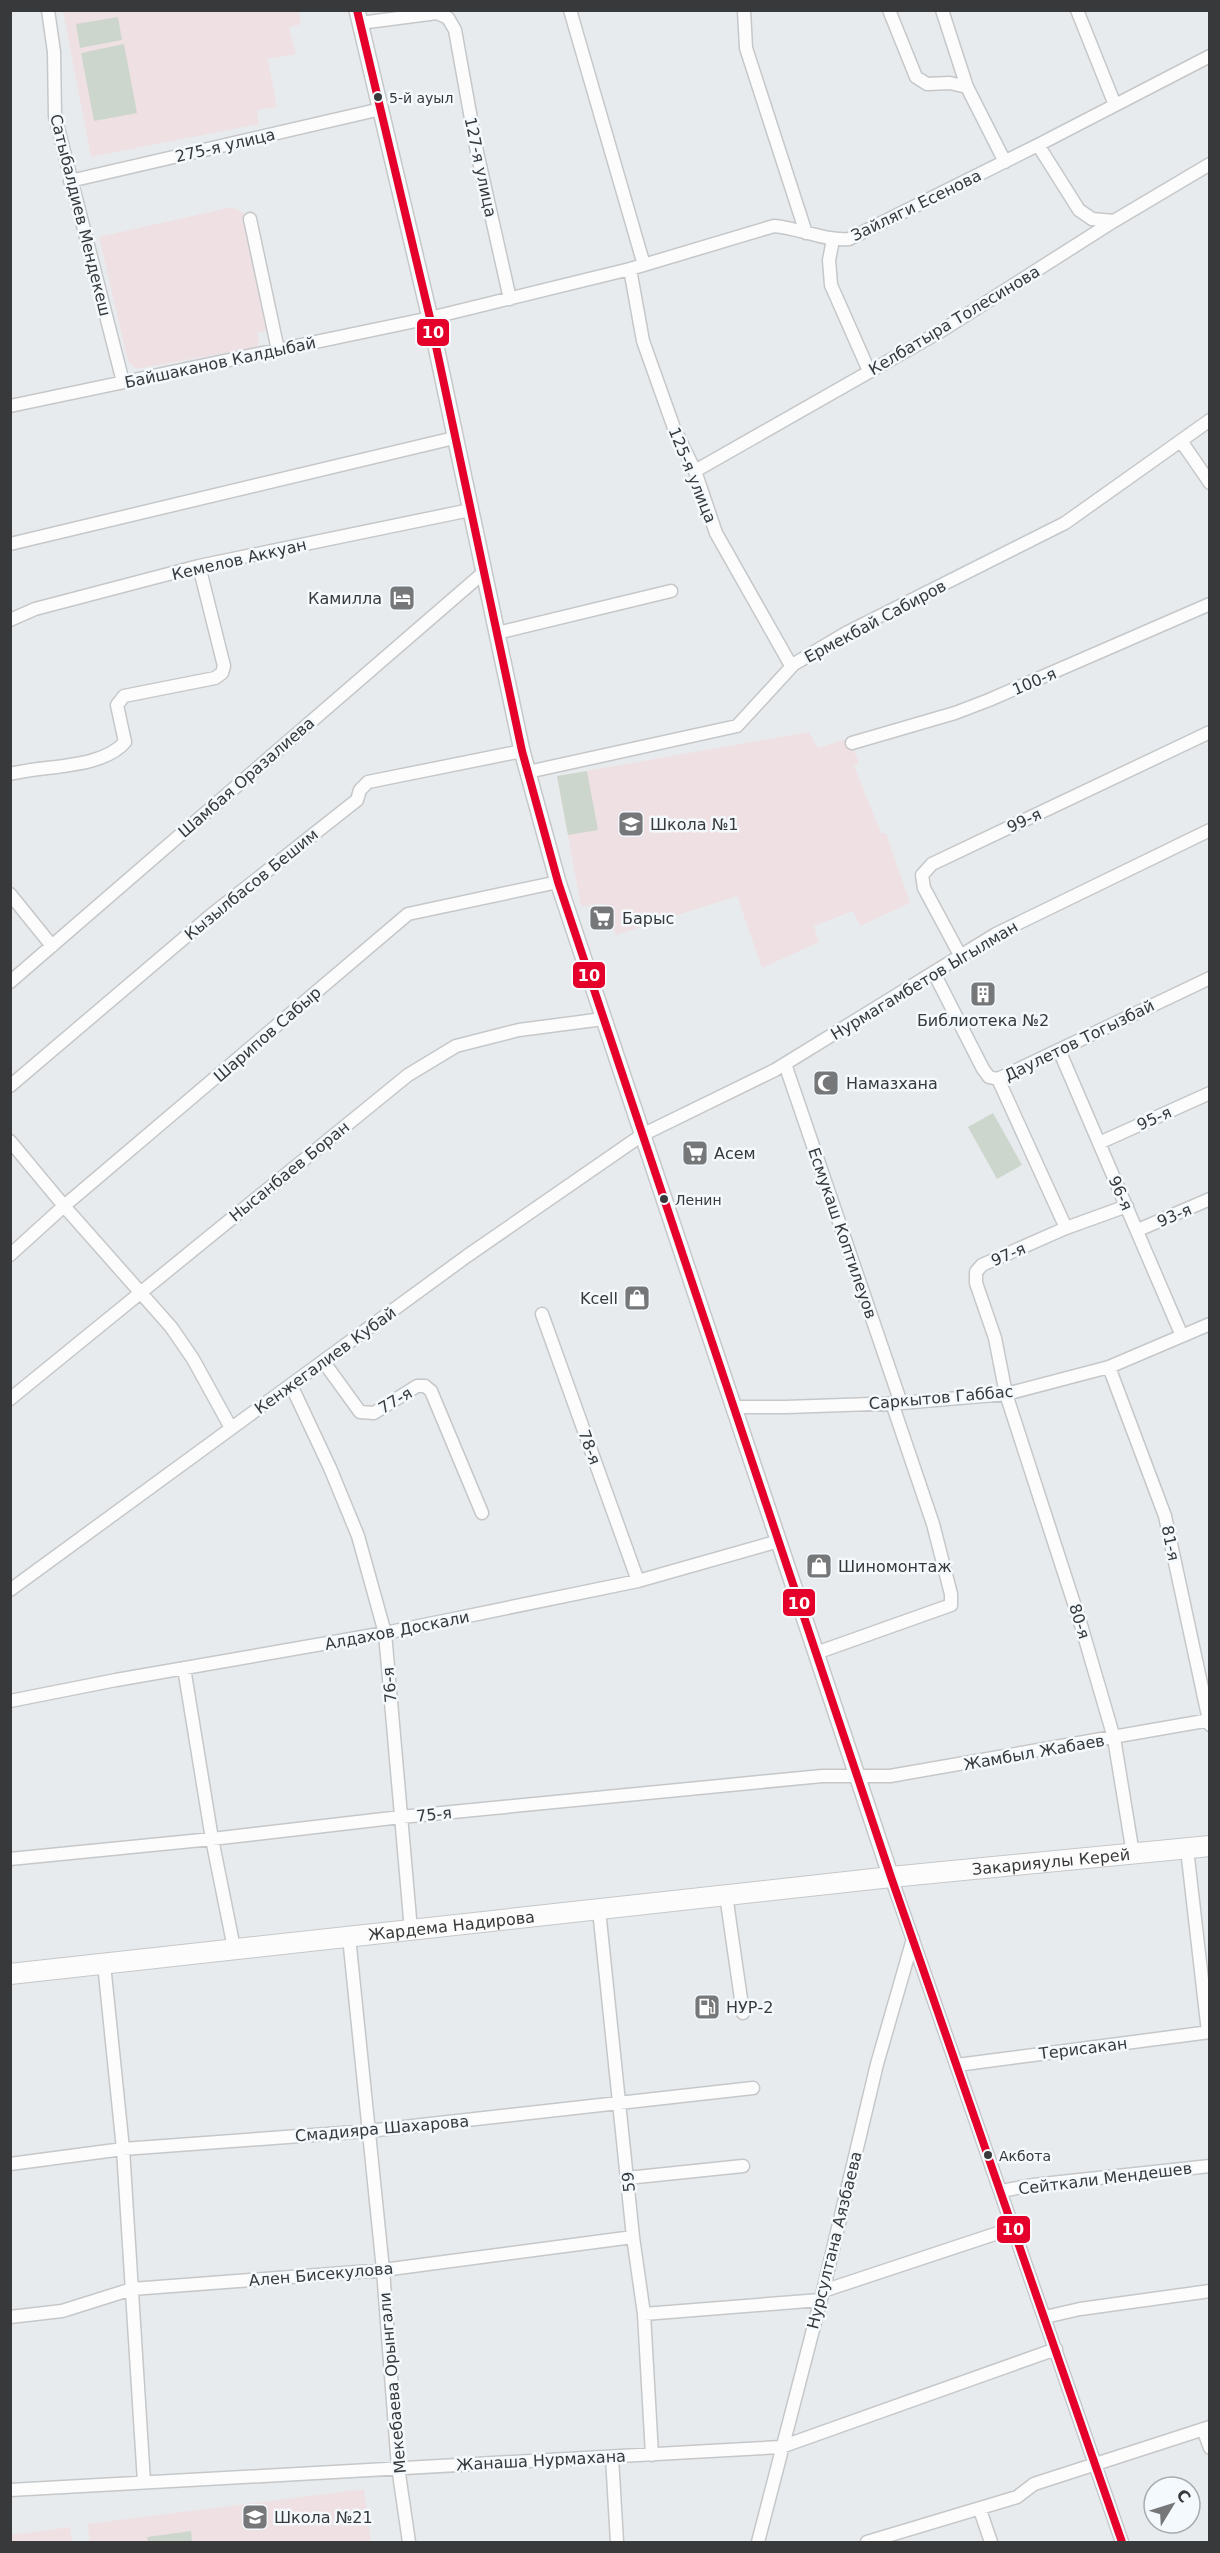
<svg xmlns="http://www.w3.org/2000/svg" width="1220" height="2553" font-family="'DejaVu Sans',sans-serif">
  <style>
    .education { fill: #efe1e3 }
    .green { fill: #cdd6cd }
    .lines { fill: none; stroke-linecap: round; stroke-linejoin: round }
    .minor-casing { stroke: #c5c7c9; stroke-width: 15 }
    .tertiary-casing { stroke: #c5c7c9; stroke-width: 18 }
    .trunk-casing { stroke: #c5c7c9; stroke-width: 22 }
    .minor { stroke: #fcfcfc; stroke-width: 12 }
    .tertiary { stroke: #fcfcfc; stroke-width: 15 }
    .trunk { stroke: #fcfcfc; stroke-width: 20 }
    .bus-1-casing { stroke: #f4f9fd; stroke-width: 12 }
    .bus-1 { stroke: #e4002b; stroke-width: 8 }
    .bus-dot { fill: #37393b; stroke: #f4f9fd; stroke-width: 2 }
    .labels { text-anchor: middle; stroke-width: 5; stroke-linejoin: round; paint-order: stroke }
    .bus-label { font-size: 14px; fill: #37393b; stroke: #f4f9fd; text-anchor: start }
    .street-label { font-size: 16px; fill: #37393b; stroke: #f4f9fd }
    .poi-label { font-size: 16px; fill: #37393b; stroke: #f4f9fd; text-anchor: start }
    .line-badge { stroke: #f4f9fd; stroke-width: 2 }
    .badge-label { font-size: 16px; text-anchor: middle; font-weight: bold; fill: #fff }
  </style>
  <rect width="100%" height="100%" fill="#e8ebed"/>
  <path class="education" d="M 63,11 L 299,11 L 301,24 L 289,28 L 296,54 L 268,59 L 277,107 L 257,110 L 259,124 L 91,157 Z
    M 232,207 L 247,215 L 272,329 L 257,333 L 259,342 L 257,347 L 136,369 L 128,361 L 99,237 Z
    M 809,732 L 818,748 L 849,738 L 859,763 L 854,766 L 881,833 L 886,833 L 910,903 L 860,926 L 853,911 L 814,926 L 819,942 L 762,968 L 737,896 L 616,935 L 603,903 L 581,907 L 557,776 Z
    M 364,2489 L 371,2542 L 90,2542 L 87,2524 Z
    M 70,2527 L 72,2542 L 11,2542 L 11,2535 Z"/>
  <path class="green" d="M 118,17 L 122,40 L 80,48 L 76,24 Z
    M 124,44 L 137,113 L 94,121 L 81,53 Z
    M 587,771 L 598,830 L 568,835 L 557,776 Z
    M 993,1113 L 1022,1165 L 997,1179 L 968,1127 Z
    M 191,2531 L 192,2542 L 148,2542 L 147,2537 Z"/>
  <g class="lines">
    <defs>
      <path id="minor" d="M 48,10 L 54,52 L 55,116 L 123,382
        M 570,10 L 644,265
        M 744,10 L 746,48 L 806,233
        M 889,10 L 916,77 L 927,84 L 950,83 L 967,87
        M 942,10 L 967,87 L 1005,162
        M 1077,10 L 1115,105
        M 360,23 L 437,13 L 448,18 L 455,30 L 477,152 L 510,299
        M 1038,145 L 1079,210 L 1092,219 L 1114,221
        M 70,181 L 381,109
        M 250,219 L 278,350
        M 833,240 L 829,260 L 831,285 L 869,371
        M 630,269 L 643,341 L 674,428 L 695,471 L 716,533 L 789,662 L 794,664
        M 10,406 L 430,318 L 630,269 L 774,226 C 800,228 823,241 849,239 L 1038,145 L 1210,56
        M 1181,441 L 1210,483
        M 695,471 L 941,331 L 1114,221 L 1210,164
        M 10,544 L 454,438
        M 10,620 L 35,609 L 199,566 L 470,510
        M 497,633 L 671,591
        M 852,743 L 955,713 L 989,700 L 1210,604
        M 528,772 L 737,726 L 794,664 L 848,632 L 1065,523 L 1210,420
        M 10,774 C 44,765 102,769 125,742 L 117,705 L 124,696 L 215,678 L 222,673 L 224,666 L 199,566
        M 10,894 L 52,946
        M 960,955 L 924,888 L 922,875 L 932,864 L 1210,732
        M 934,973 L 983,1069 L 989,1077 L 998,1079 L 1210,978
        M 10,982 L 483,573
        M 1059,1050 L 1182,1336
        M 785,1064 L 901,1403
        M 998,1079 L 1066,1228
        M 10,1086 L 210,916 L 357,800 L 360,790 L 368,782 L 522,751
        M 10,1141 L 64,1206 L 171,1327 L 193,1359 L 231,1428
        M 1099,1143 L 1210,1093
        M 1127,1206 L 1066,1228 L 982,1265 L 976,1272 L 976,1283 L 995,1338 L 1006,1394 L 1081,1625 L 1114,1738 L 1133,1854
        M 1138,1230 L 1210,1199
        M 10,1255 L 64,1206 L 408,914 L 558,882
        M 542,1314 L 638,1581
        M 323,1361 L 360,1412 L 374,1413 L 417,1386 L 425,1386 L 431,1391 L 482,1513
        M 1109,1367 L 1165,1516 L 1210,1725
        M 291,1385 L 330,1468 L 358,1536 L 385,1633 L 411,1930
        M 10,1399 L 408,1075 L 456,1046 L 519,1030 L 603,1019
        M 733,1407 L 786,1407 L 901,1403 L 1006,1394 L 1109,1367 L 1210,1324
        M 10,1590 L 467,1256 L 642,1135 L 775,1070 L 996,934 L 1210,830
        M 816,1653 L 951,1605 L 951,1594 L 933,1524 L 892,1403
        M 184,1668 L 212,1839 L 234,1948
        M 10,1701 L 116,1680 L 385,1633 L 638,1581 L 779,1541
        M 1187,1849 L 1208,2032
        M 10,1859 L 212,1839 L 401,1817 L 822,1776 L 890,1776 L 1210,1720
        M 891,1877 L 1122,2542
        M 726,1895 L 743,2013
        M 599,1910 L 633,2237 L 644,2314 L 652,2455
        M 349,1937 L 383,2270 L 398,2467 L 409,2542
        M 104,1964 L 123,2149 L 144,2482
        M 957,2065 L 1210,2032
        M 10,2164 L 123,2149 L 368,2131 L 753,2088
        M 627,2178 L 743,2166
        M 1001,2191 L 1033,2185 L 1210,2166
        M 823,2291 L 1013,2228
        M 644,2314 L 820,2300
        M 10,2317 L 62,2311 L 132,2289 L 383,2270 L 633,2237
        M 1045,2317 L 1080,2309 L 1210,2291
        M 1203,2429 L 1210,2448
        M 612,2457 L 617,2542
        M 10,2490 L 781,2447 L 1056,2349
        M 980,2510 L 991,2542
        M 758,2542 L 823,2291 L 877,2064 L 913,1939
        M 867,2542 L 1017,2497 L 1034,2484 L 1210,2427"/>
      <path id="tertiary" d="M 357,10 L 430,318 L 522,751 L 558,882 L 891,1877"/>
      <g id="trunk">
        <path id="s1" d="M 10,1974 L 891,1877 L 1210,1846"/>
      </g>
    </defs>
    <use href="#minor" class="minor-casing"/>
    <use href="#tertiary" class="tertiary-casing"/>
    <use href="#trunk" class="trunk-casing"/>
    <use href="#minor" class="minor"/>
    <use href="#tertiary" class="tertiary"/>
    <use href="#trunk" class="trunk"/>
    <defs>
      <path id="bus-1" d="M 357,10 L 430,318 L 522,751 L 558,882 L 891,1877 L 1122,2542"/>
    </defs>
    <use href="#bus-1" class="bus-1-casing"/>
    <use href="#bus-1" class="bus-1"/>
  </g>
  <defs>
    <symbol id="hotel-square" viewBox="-11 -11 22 22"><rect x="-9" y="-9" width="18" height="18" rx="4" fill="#757779" stroke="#f4f9fd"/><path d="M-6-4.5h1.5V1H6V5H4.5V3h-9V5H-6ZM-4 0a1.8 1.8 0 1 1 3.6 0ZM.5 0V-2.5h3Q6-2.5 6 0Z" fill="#fff"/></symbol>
    <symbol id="school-square" viewBox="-11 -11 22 22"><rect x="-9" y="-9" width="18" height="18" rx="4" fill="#757779" stroke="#f4f9fd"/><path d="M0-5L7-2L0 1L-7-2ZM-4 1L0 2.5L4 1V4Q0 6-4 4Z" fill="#fff"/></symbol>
    <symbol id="supermarket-square" viewBox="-11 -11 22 22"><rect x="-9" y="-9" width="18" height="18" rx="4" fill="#757779" stroke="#f4f9fd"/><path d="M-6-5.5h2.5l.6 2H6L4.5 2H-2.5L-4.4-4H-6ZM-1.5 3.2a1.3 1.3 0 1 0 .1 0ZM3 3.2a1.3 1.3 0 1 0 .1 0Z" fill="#fff"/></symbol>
    <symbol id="building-square" viewBox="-11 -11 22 22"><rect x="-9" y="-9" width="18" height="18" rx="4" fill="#757779" stroke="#f4f9fd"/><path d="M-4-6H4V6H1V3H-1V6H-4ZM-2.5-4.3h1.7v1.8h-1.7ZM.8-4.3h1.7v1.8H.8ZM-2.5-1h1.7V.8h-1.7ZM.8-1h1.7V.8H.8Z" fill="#fff"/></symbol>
    <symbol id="mosque-square" viewBox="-11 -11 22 22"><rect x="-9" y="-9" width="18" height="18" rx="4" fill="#757779" stroke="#f4f9fd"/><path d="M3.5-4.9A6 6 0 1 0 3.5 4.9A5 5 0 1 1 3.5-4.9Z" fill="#fff"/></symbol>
    <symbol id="shop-square" viewBox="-11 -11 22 22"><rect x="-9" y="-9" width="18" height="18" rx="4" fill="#757779" stroke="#f4f9fd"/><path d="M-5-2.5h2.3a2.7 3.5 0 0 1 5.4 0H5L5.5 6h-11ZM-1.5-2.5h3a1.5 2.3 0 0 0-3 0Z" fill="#fff"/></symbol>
    <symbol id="fuel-square" viewBox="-11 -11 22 22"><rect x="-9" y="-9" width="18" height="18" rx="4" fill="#757779" stroke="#f4f9fd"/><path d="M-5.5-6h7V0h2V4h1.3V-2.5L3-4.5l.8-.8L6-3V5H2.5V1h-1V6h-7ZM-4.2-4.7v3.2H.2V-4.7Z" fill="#fff"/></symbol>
  </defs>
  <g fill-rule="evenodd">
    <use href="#hotel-square" x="387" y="583" width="30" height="30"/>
    <use href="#school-square" x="616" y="809" width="30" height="30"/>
    <use href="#supermarket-square" x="587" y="903" width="30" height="30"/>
    <use href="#building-square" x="968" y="979" width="30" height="30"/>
    <use href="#mosque-square" x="811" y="1068" width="30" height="30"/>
    <use href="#supermarket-square" x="680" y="1138" width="30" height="30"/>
    <use href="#shop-square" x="622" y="1283" width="30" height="30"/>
    <use href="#shop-square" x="804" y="1551" width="30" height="30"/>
    <use href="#fuel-square" x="692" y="1992" width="30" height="30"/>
    <use href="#school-square" x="240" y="2502" width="30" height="30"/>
  </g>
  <g class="bus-dot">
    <circle cx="378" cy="97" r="5"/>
    <circle cx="664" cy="1199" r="5"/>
    <circle cx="988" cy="2155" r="5"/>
  </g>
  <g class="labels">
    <g class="bus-label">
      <text x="389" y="103">5-й ауыл</text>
      <text x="675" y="1205">Ленин</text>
      <text x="999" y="2161">Акбота</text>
    </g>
    <g class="street-label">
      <text transform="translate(225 145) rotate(-13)" y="6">275-я улица</text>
      <text transform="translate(481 167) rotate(78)" y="6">127-я улица</text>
      <text transform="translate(916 205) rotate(-26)" y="6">Зайляги Есенова</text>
      <text transform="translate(81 215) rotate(76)" y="6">Сатыбалдиев Мендекеш</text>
      <text transform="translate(954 320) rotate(-31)" y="6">Келбатыра Толесинова</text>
      <text transform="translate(220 362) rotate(-12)" y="6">Байшаканов Калдыбай</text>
      <text transform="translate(693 475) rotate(68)" y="6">125-я улица</text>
      <text transform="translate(239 559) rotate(-13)" y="6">Кемелов Аккуан</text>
      <text transform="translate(875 621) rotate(-28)" y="6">Ермекбай Сабиров</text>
      <text transform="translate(1034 681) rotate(-23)" y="6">100-я</text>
      <text transform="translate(246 777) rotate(-41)" y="6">Шамбая Оразалиева</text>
      <text transform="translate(1024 820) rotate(-25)" y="6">99-я</text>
      <text transform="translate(251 884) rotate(-39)" y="6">Кызылбасов Бешим</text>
      <text transform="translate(924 980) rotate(-31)" y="6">Нурмагамбетов Ыгылман</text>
      <text transform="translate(267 1034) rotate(-41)" y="6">Шарипов Сабыр</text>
      <text transform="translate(1079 1040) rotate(-26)" y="6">Даулетов Тогызбай</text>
      <text transform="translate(1154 1118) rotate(-24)" y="6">95-я</text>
      <text transform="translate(289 1171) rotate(-39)" y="6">Нысанбаев Боран</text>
      <text transform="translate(1121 1193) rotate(66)" y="6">96-я</text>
      <text transform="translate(1174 1215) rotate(-23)" y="6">93-я</text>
      <text transform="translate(843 1233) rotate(71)" y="6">Есмукаш Коптилеуов</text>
      <text transform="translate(1008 1254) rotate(-23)" y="6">97-я</text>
      <text transform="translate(325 1360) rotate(-36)" y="6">Кенжегалиев Кубай</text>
      <text transform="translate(941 1397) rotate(-5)" y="6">Саркытов Габбас</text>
      <text transform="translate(395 1400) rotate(-31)" y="6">77-я</text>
      <text transform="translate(590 1447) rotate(70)" y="6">78-я</text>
      <text transform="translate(1171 1543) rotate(78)" y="6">81-я</text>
      <text transform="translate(1080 1621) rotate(73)" y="6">80-я</text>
      <text transform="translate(397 1630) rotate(-11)" y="6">Алдахов Доскали</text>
      <text transform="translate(389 1685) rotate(-95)" y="6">76-я</text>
      <text transform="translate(1034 1752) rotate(-10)" y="6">Жамбыл Жабаев</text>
      <text transform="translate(434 1814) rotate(-6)" y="6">75-я</text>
      <text dy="6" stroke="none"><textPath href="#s1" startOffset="1047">Закарияулы Керей</textPath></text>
      <text dy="6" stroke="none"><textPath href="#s1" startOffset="444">Жардема Надирова</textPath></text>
      <text transform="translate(1083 2048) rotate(-7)" y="6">Терисакан</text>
      <text transform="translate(382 2128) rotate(-5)" y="6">Смадияра Шахарова</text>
      <text transform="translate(1105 2178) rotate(-7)" y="6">Сейткали Мендешев</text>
      <text transform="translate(628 2182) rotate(-96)" y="6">59</text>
      <text transform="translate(834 2240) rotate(-76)" y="6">Нурсултана Аязбаева</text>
      <text transform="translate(321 2274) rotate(-5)" y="6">Ален Бисекулова</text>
      <text transform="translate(392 2383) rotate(-95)" y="6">Мекебаева Орынгали</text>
      <text transform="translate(541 2460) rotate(-3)" y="6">Жанаша Нурмахана</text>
    </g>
    <g class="poi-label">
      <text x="382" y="604" text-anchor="end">Камилла</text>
      <text x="650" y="830">Школа №1</text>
      <text x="622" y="924">Барыс</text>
      <text x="983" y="1026" text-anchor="middle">Библиотека №2</text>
      <text x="846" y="1089">Намазхана</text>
      <text x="714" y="1159">Асем</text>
      <text x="618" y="1304" text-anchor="end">Kcell</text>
      <text x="838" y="1572">Шиномонтаж</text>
      <text x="726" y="2013">НУР-2</text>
      <text x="274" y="2523">Школа №21</text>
    </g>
  </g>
  <g class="line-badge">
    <rect x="416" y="318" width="34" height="29" rx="6" fill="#e4002b"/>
    <rect x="572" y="961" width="34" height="28" rx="6" fill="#e4002b"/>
    <rect x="782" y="1588" width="34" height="29" rx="6" fill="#e4002b"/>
    <rect x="996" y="2215" width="35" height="29" rx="6" fill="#e4002b"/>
  </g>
  <g class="badge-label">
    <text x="433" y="338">10</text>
    <text x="589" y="981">10</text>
    <text x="799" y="1609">10</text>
    <text x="1013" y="2235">10</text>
  </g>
  <rect width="1220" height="2553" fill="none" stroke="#37393b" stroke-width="24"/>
  <g transform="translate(1172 2505) rotate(52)"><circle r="28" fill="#f4f9fd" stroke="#a8acaf" stroke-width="1.5"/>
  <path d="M0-4.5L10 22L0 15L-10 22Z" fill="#757779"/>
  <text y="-9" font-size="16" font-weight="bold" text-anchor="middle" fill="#37393b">С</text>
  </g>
</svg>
